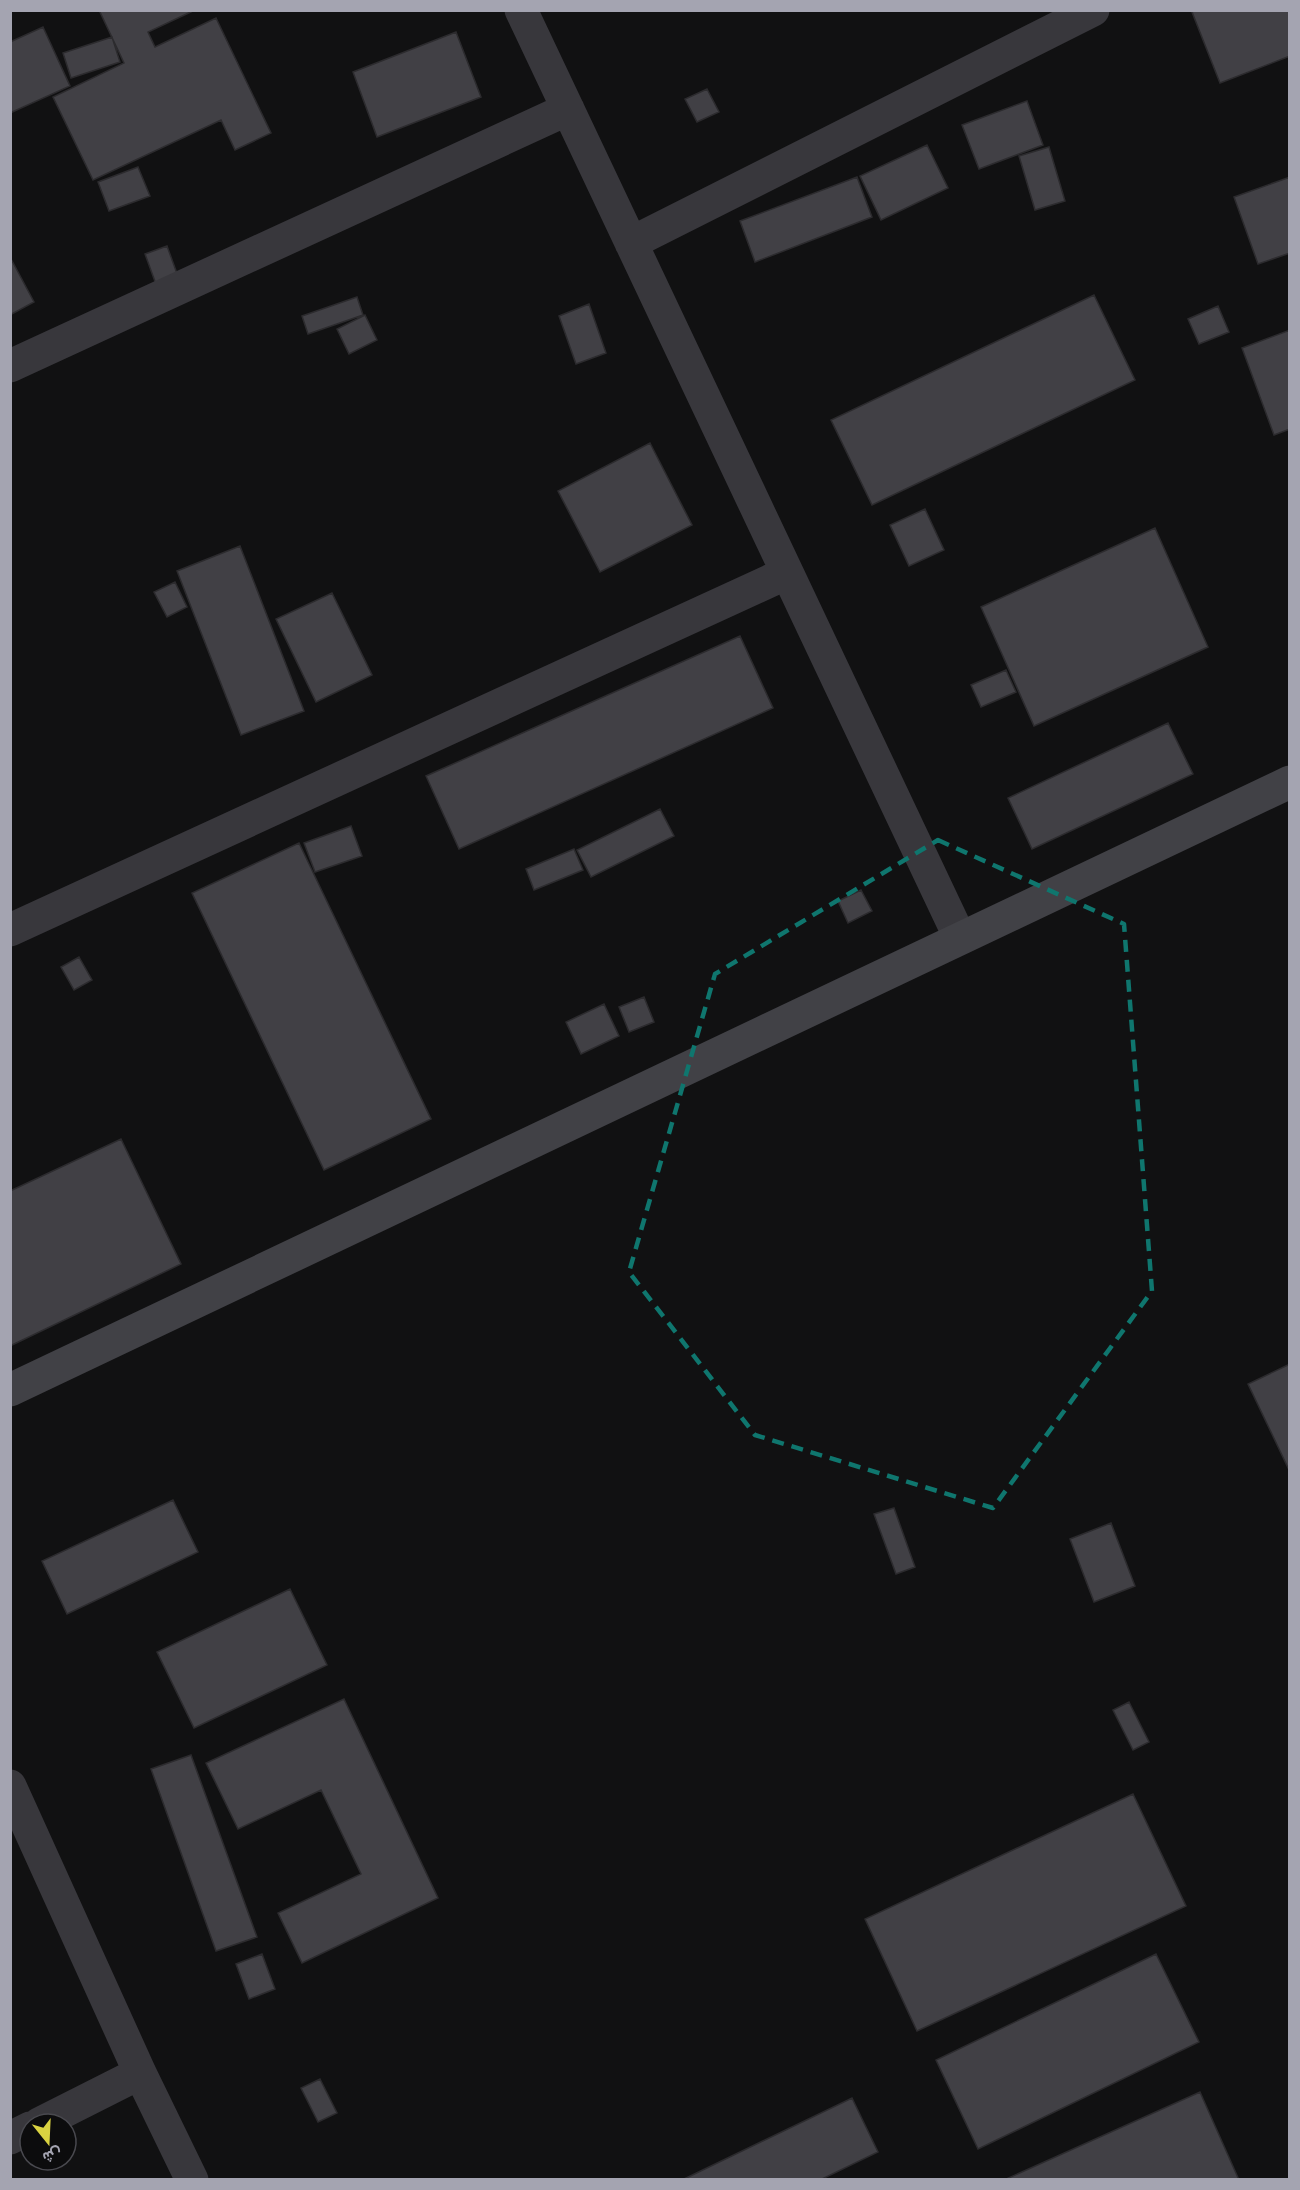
<svg xmlns="http://www.w3.org/2000/svg" width="1300" height="2190" font-family="'Nunito Sans',Vazirmatn,sans-serif">
  <style>
    .building { fill: #414045; stroke: #2c2b2e; stroke-width: 1.5 }
    .lines { fill: none; stroke-linecap: round; stroke-linejoin: round }
    .street { stroke: #38373c; stroke-width: 33 }
    .secondary { stroke: #414146; stroke-width: 33 }
    .marked { fill: none; stroke: #0f766e; stroke-width: 4.5; stroke-dasharray: 12 8; stroke-linejoin: round }
  </style>
  <rect width="100%" height="100%" fill="#111112"/>
  <path class="building" d="M 99,10 L 195,10 L 148,32 L 155,47 L 216,18 L 271,133 L 235,150 L 221,120 L 93,180 L 53,97 L 124,63 Z
    M 1196,10 L 1290,10 L 1290,56 L 1220,83 L 1192,12 Z
    M 43,27 L 70,86 L 10,113 L 10,42 Z
    M 456,32 L 481,97 L 377,137 L 353,72 Z
    M 112,37 L 120,62 L 71,78 L 63,53 Z
    M 707,89 L 719,112 L 697,122 L 685,99 Z
    M 1027,101 L 1043,145 L 979,169 L 962,125 Z
    M 927,145 L 948,188 L 881,220 L 860,176 Z
    M 1049,147 L 1065,201 L 1035,210 L 1019,156 Z
    M 138,167 L 150,196 L 109,211 L 98,182 Z
    M 857,177 L 872,217 L 755,262 L 740,221 Z
    M 1290,177 L 1290,253 L 1258,264 L 1234,197 Z
    M 167,246 L 179,279 L 157,287 L 145,254 Z
    M 10,257 L 34,302 L 10,315 Z
    M 1094,295 L 1135,380 L 872,505 L 831,420 Z
    M 357,297 L 363,315 L 308,334 L 302,316 Z
    M 589,304 L 606,353 L 576,364 L 559,316 Z
    M 1218,306 L 1229,332 L 1199,344 L 1188,319 Z
    M 365,315 L 377,340 L 349,354 L 337,329 Z
    M 1290,330 L 1290,429 L 1274,435 L 1242,348 Z
    M 650,443 L 692,525 L 600,572 L 558,491 Z
    M 925,509 L 944,550 L 909,566 L 890,525 Z
    M 1155,528 L 1208,647 L 1034,726 L 981,607 Z
    M 240,546 L 304,711 L 241,735 L 177,571 Z
    M 175,582 L 187,607 L 167,617 L 154,592 Z
    M 332,593 L 372,675 L 316,702 L 276,619 Z
    M 740,636 L 773,708 L 459,849 L 426,776 Z
    M 1006,670 L 1016,692 L 981,707 L 971,685 Z
    M 1168,723 L 1193,774 L 1032,849 L 1008,798 Z
    M 660,809 L 674,836 L 591,877 L 577,850 Z
    M 351,826 L 362,856 L 315,872 L 304,843 Z
    M 299,843 L 431,1119 L 324,1170 L 192,893 Z
    M 574,849 L 583,870 L 534,890 L 526,869 Z
    M 861,890 L 872,911 L 848,923 L 838,901 Z
    M 79,957 L 92,980 L 74,990 L 61,967 Z
    M 644,997 L 654,1022 L 629,1032 L 619,1007 Z
    M 604,1004 L 619,1036 L 581,1054 L 566,1022 Z
    M 121,1139 L 181,1264 L 10,1346 L 10,1191 Z
    M 1290,1364 L 1290,1472 L 1248,1384 Z
    M 173,1500 L 198,1552 L 67,1614 L 42,1561 Z
    M 894,1508 L 915,1567 L 896,1574 L 874,1514 Z
    M 1111,1523 L 1135,1586 L 1094,1602 L 1070,1539 Z
    M 290,1589 L 327,1665 L 194,1728 L 157,1652 Z
    M 344,1699 L 438,1898 L 302,1963 L 278,1913 L 361,1874 L 321,1790 L 238,1829 L 206,1763 Z
    M 1129,1702 L 1149,1742 L 1133,1750 L 1113,1710 Z
    M 191,1755 L 257,1937 L 216,1951 L 151,1769 Z
    M 1133,1794 L 1186,1906 L 917,2031 L 865,1919 Z
    M 262,1954 L 275,1989 L 249,1999 L 236,1964 Z
    M 1156,1954 L 1199,2042 L 978,2149 L 936,2060 Z
    M 320,2079 L 337,2113 L 318,2122 L 301,2088 Z
    M 1200,2092 L 1239,2180 L 1004,2180 Z
    M 852,2098 L 878,2152 L 820,2180 L 682,2180 Z"/>
  <g class="lines">
    <path class="street" d="M 521,10 L 960,938
      M 631,243 L 1093,10
      M 10,366 L 568,109
      M 10,930 L 787,573
      M 10,1786 L 140,2073 L 192,2180
      M 39,2124 L 140,2073
      M 10,2138 L 30,2128"/>
    <path class="secondary" d="M 10,1390 L 1290,782"/>
  </g>
  <path class="marked" d="M 938,840 L 1124,924 L 1152,1291 L 993,1508 L 755,1435 L 629,1272 L 715,974 Z"/>
  <rect width="1300" height="2190" fill="none" stroke="#a4a4b1" stroke-width="24"/>
  <g transform="translate(48 2142) rotate(162)"><circle r="28" fill="#0c0c0d" stroke="#49494f" stroke-width="1.5"/>
  <path d="M0-4.5L10 22L0 15L-10 22Z" fill="#dad341"/>
  <text y="-9" font-size="16" font-weight="bold" text-anchor="middle" fill="#a4a4b1">ش</text>
  </g>
</svg>
